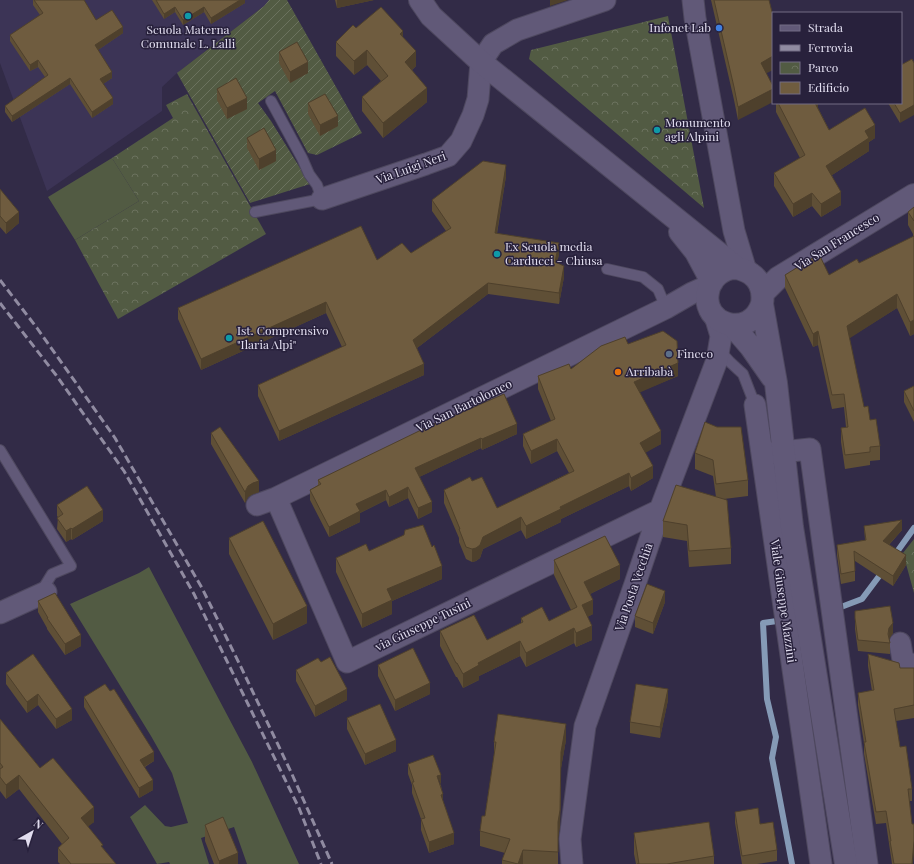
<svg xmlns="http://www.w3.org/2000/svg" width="914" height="864" font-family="'Playfair Display',serif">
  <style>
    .built { fill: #3c3456 }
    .grass { fill: #525b43 }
    .park { fill: url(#park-crowns) }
    .garden { fill: url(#garden-furrows) }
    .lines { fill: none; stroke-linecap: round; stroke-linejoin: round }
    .stream { stroke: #859ab6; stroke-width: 6 }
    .lane-casing { stroke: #4e485f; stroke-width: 12 }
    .street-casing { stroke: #4e485f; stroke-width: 23 }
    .secondary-casing { stroke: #4e485f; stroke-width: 24 }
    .lane { stroke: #615978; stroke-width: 10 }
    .street { stroke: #615978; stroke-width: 21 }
    .secondary { stroke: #615978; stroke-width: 22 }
    .rail { stroke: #908ba1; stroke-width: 3; stroke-dasharray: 8 4; stroke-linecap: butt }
    .wall { fill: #5f4f36 }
    .shaded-wall { fill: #4e402c }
    .building { fill: #6f5c3f; stroke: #4e402c }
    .culture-dot { fill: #0f9aa8; stroke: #28213c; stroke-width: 1.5 }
    .shop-dot { fill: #3f7fe0; stroke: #28213c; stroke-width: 1.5 }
    .service-dot { fill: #5c6f8a; stroke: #28213c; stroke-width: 1.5 }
    .food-dot { fill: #e8710a; stroke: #28213c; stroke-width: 1.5 }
    .labels { text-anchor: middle; stroke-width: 3; stroke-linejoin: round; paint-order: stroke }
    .poi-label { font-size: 12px; fill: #e1ddef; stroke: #28213c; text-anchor: start }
    .street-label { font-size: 12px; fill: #e1ddef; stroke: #28213c }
  </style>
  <defs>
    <pattern id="park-crowns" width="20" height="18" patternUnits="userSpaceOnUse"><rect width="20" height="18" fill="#525b43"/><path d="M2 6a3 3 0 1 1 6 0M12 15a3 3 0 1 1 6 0" fill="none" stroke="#6b725e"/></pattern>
    <pattern id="garden-furrows" width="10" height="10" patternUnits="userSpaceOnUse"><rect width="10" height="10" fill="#525b43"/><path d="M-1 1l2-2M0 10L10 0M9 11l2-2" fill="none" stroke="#6b725e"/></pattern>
  </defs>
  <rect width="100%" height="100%" fill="#322b47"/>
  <path class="built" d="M 0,0 L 269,0 L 264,6 L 177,73 L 162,87 L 162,111 L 47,191 L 0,63 Z"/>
  <path class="grass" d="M 112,158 L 139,201 L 75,240 L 48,197 Z
    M 149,567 L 252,762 L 299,864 L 247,864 L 234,827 L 201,838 L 209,864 L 170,864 L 169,862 L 157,864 L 130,817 L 145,805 L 165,826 L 171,827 L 188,823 L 172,773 L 151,736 L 70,604 L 139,573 Z"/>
  <path class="park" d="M 668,16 L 704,208 L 529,59 L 531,50 Z
    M 187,94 L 266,234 L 118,319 L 75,240 L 139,201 L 112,158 L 173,118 L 166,105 Z
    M 914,539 L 914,593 L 903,553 Z"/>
  <path class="garden" d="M 269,0 L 287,0 L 362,133 L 317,155 L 308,153 L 275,91 L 258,103 L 271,121 L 310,184 L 250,203 L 177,73 L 264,6 Z"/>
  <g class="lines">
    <path class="stream" d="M 894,556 L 914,528
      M 841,607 L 862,599 L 883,571
      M 777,621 L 763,623 L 767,699 L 776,737 L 772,758 L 792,864"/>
    <defs>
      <path id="lane" d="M 255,212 L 322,199 L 317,185 L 309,174 L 302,158 L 271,101
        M 607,269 L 643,277 L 658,289 L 666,308
        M 719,350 L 730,362 L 743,374 L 755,405
        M 0,450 L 71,566 L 52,574 L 41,592"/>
      <path id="street" d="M 693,0 L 695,18 L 734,231 L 746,271
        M 322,199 L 426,164 L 448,156 L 461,141 L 473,115 L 478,99 L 481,62 L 493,44 L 517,30 L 605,0
        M 755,405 L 821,864
        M 762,454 L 810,449 L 867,864
        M 276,498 L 347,662 L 660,510
        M 257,505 L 276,498 L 666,308 L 692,293 L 710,285
        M 0,613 L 46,592
        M 900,643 L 903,660 L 914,666
        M 572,864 L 570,839 L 585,726 L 635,584 L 660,510 L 717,360 L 721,336 L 715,316"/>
      <path id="secondary" d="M 420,0 L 431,16 L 481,62 L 737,268
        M 680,232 L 696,252 L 712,282
        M 763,293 L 778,278 L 914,195
        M 762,304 C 750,340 701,325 708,292 C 710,279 723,267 737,268 C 741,269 747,271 751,274 C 761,281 764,291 762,304 L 776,383 L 792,527 L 846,864
        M 732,325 L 751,347 L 772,377"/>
    </defs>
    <use href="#lane" class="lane-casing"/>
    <use href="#street" class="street-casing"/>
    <use href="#secondary" class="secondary-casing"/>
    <use href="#lane" class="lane"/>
    <use href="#street" class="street"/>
    <use href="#secondary" class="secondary"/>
    <path class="rail" d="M 0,280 L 37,328 L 115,438 L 202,588 L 240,665 L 291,772 L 332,864
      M 0,303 L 56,375 L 124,471 L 194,594 L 299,808 L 321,864"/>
  </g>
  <path class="wall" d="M 33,0 L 84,0 L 96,20 L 123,33 L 98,50 L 112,78 L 103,84 L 113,104 L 92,118 L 70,84 L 12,122 L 5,112 L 5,106 L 45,77 L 38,67 L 30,71 L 10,41 L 10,35 L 40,15 L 33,5 Z
    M 152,0 L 245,0 L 245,3 L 211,24 L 204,12 L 183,25 L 175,12 L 164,19 Z
    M 335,0 L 374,0 L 337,8 Z
    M 711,0 L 769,0 L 766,73 L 738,120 L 734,100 Z
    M 356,28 L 403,38 L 416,66 L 412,70 L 427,102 L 383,138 L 362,111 L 362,97 L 381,81 L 367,65 L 354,75 L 336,56 L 336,42 Z
    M 279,52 L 308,73 L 290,83 L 279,63 Z
    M 217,89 L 247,109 L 227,119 L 217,100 Z
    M 308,103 L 338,126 L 320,136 L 308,114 Z
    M 776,103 L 818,103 L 818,108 L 829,130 L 875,138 L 869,142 L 869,151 L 832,175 L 841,205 L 821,217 L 812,206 L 793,217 L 774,186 L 774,173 L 800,158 L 776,112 Z
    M 888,103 L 901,103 L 900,123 Z
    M 247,138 L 276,161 L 259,170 L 247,148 Z
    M 506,176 L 497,234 L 559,254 L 557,263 L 564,277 L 559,304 L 488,294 L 417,348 L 424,375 L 279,441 L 258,396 L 258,385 L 342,347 L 326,313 L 201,370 L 178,319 L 178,308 L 377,260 L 411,253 L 446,231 L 432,211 L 432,200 Z
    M 0,189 L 19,223 L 6,234 L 0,227 Z
    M 914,207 L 914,334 L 910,336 L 897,308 L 849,338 L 864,407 L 870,420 L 880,446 L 880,460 L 870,461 L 870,465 L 845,469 L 841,442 L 841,428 L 846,427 L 844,407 L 832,409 L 818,345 L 813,347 L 785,288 L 785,275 L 829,275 L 859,263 L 913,237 L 913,234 L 908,225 L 908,212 Z
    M 628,344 L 678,376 L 639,392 L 661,444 L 645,452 L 653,478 L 631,491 L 629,486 L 561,519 L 561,522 L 526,539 L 521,530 L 483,549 L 480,558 L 476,561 L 472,562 L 466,559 L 459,542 L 459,538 L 444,503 L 444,490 L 472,481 L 497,508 L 569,473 L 557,451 L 531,464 L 523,446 L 523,434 L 551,421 L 538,389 L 538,376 L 571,369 Z
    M 914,386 L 914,422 L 904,402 L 904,391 Z
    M 449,418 L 517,434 L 482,450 L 481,448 L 419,477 L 432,512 L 418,519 L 408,498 L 389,507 L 386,500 L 360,513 L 360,522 L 329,537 L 310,500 L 310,490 L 318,485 L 318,480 Z
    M 705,422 L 748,480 L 748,496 L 724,499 L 731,548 L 731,564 L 689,567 L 687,541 L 663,537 L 663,521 L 716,497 L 713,476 L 695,469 L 695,453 Z
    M 211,433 L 259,492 L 253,494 L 248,497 L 245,503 L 211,444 Z
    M 57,505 L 103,521 L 72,540 L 71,539 L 66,542 L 57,529 L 58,517 L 57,516 Z
    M 864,526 L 902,530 L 889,545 L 906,565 L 893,586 L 855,561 L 855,581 L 841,584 L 837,555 L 837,545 L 865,540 Z
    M 229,538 L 307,623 L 273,640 L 229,554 Z
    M 369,551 L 442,579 L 392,601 L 392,614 L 362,628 L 336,572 L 336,558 Z
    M 554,560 L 620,579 L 590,594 L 593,614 L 587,617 L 592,640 L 576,647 L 574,643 L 526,667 L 520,656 L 479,676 L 479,680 L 463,688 L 457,677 L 456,677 L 440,646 L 440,631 L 487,640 L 521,623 L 521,618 L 549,621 L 571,610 L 554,575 Z
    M 38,601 L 81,646 L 65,655 L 47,629 L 47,628 L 38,612 Z
    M 665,602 L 653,634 L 635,627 L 635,616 Z
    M 855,611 L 893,633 L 889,639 L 890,643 L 890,654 L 858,651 L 855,629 Z
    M 33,654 L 72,720 L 56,729 L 38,705 L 27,713 L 6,684 L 6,673 Z
    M 868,654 L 900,668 L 914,668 L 914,718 L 896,721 L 900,747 L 912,789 L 912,801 L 910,801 L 913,864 L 892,864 L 886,823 L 876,824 L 864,754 L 864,743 L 858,705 L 858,693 L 872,691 L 868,666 Z
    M 321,662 L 347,700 L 315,717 L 296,681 L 296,670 Z
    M 378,665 L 430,694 L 395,711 L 378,676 Z
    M 84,697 L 154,761 L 145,767 L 153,790 L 139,798 L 84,707 Z
    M 668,700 L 660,738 L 630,733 L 630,722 Z
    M 347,718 L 396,751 L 365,765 L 347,729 Z
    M 0,719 L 40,768 L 94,822 L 88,826 L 103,848 L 116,864 L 60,864 L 58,862 L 58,848 L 62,844 L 19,789 L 6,799 L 0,791 Z
    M 566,740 L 561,768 L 560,826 L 558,837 L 558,864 L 502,864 L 502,860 L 505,853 L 480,846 L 480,831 L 485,816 L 494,755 L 494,742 Z
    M 408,764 L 441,785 L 443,803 L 454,844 L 429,853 L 421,830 L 421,819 L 412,793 L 412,785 L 408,774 Z
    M 735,812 L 760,824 L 777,850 L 777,861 L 757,864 L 742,864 L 735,823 Z
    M 205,825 L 238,864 L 214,864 L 205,841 Z
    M 634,833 L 714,856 L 714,864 L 636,864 L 634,854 Z"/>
  <path class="shaded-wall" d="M 240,0 L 245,0 L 245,3 L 211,24 L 211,18 Z
    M 337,0 L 374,0 L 337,8 Z
    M 550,0 L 568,0 L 550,6 Z
    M 175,7 L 175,12 L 164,19 L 164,14 Z
    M 204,7 L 204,12 L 183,25 L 183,20 Z
    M 123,27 L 123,33 L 95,52 L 95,45 Z
    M 403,31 L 403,45 L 400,34 Z
    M 367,50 L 367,65 L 354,75 L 354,61 Z
    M 416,51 L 416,66 L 405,76 L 405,62 Z
    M 773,56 L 773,70 L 761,76 L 761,63 Z
    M 38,60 L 38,67 L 30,71 L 30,65 Z
    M 308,62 L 308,73 L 290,83 L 290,72 Z
    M 112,72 L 112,78 L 100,86 L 100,79 Z
    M 70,78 L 70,84 L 12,122 L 12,116 Z
    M 427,88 L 427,102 L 383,138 L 383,123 Z
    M 773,89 L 773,102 L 738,120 L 738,107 Z
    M 113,98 L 113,104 L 92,118 L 92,112 Z
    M 247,98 L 247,109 L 227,119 L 227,108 Z
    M 814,103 L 818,103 L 818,113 Z
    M 914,105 L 914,115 L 900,123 L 900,113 Z
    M 338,116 L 338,126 L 320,136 L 320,125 Z
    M 875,125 L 875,138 L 869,142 L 869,151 L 826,179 L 826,166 L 865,131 Z
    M 276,150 L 276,161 L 259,170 L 259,159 Z
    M 506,165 L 506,176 L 495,244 L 495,233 Z
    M 841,192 L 841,205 L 821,217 L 821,204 Z
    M 812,193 L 812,206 L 793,217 L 793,204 Z
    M 19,212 L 19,223 L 6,234 L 6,223 Z
    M 559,243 L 559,254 L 555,273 L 555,262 Z
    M 564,266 L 564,277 L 559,304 L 559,293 Z
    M 488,283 L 488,294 L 413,351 L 413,340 Z
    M 897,294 L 897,308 L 847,340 L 847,326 Z
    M 326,302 L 326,313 L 201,370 L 201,359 Z
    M 914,320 L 914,334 L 910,336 L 910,322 Z
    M 818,331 L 818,345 L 813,347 L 813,334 Z
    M 678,363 L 678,376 L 634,395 L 634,382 Z
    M 424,364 L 424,375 L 279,441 L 279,431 Z
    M 517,424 L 517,434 L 482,450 L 482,439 Z
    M 661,431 L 661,444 L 640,456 L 640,443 Z
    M 481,438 L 481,448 L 415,479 L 415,468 Z
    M 557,439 L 557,451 L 531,464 L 531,451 Z
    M 653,466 L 653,478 L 631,491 L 631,478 Z
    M 629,473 L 629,486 L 561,519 L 561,522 L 526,539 L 526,526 L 560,507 Z
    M 259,481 L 259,492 L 253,494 L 248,497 L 245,503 L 245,492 L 248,486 L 253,483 Z
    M 408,487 L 408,498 L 389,507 L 389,497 Z
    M 386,490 L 386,500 L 360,513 L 360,522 L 329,537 L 329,527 L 356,504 Z
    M 432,502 L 432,512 L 418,519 L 418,508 Z
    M 103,510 L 103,521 L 72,540 L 72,529 Z
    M 521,517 L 521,530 L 483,549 L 480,558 L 476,561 L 472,562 L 472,549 L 483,537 Z
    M 902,520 L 902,530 L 883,551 L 883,541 Z
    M 71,528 L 71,539 L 66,542 L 66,531 Z
    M 906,555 L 906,565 L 893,586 L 893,576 Z
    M 620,565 L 620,579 L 584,597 L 584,582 Z
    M 442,566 L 442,579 L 392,601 L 392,614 L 362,628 L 362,614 L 387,589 Z
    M 665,591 L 665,602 L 653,634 L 653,623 Z
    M 593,600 L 593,614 L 582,620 L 582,605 Z
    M 307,606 L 307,623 L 273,640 L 273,624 Z
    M 893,623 L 893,633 L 889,639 L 888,645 L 889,628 Z
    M 592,626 L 592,640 L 576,647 L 576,633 Z
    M 574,628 L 574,643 L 526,667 L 526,653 Z
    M 81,635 L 81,646 L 65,655 L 65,644 Z
    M 520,641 L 520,656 L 479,676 L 479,680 L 463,688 L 463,674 L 478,663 Z
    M 430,683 L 430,694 L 395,711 L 395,700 Z
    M 347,689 L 347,700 L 315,717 L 315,706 Z
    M 668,689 L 668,700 L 660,738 L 660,727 Z
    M 38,694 L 38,705 L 27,713 L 27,702 Z
    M 72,709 L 72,720 L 56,729 L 56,719 Z
    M 566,724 L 566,740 L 561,768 L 560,826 L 558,838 L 558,822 L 561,752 Z
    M 396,740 L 396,751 L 365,765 L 365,754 Z
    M 154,752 L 154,761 L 140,769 L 140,760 Z
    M 19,775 L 19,789 L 6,799 L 6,785 Z
    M 441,775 L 441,785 L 437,776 Z
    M 153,780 L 153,790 L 139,798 L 139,788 Z
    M 443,794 L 443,804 L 441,795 Z
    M 94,807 L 94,822 L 81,832 L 81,818 Z
    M 454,833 L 454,844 L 429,853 L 429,842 Z
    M 914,841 L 914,853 L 913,864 L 912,864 Z
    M 523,850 L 523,864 L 518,864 Z
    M 238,853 L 238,864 L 219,864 L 219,861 Z"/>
  <path class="building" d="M 34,0 L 84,0 L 96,20 L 112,10 L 123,27 L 95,45 L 112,72 L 100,79 L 113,98 L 92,112 L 70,78 L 12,116 L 5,106 L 48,75 L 38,60 L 30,65 L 10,35 L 43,13 Z
    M 156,0 L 240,0 L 211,18 L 204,7 L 183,20 L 175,7 L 164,14 Z
    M 714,0 L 769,0 L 773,16 L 773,56 L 761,63 L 773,86 L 773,89 L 738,107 L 734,87 Z
    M 381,7 L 403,31 L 400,34 L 416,51 L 405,62 L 427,88 L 383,123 L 362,97 L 388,76 L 367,50 L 354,61 L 336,42 L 353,25 L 356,28 Z
    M 297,42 L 308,62 L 290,72 L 279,52 Z
    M 912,59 L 914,63 L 914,105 L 900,113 L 894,103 L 901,103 L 901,65 Z
    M 236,78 L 247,98 L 227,108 L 217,89 Z
    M 325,94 L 338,116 L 320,125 L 308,103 Z
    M 778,103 L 815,103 L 829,130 L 865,108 L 875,125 L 865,131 L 869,138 L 826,166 L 841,192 L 821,204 L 812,193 L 793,204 L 774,173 L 805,155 Z
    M 264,128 L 276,150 L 259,159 L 247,138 Z
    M 483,161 L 506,165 L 495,233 L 559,243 L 555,262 L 564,266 L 559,293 L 488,283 L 413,340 L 424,364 L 279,431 L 258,385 L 346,345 L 326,302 L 201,359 L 178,308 L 361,226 L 377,260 L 402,243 L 411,253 L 451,228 L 432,200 Z
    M 0,189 L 19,212 L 6,223 L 0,216 Z
    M 914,207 L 914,221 L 908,212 Z
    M 914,236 L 914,320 L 910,322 L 897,294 L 847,326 L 864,407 L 868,406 L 870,420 L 876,419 L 880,446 L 870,447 L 870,452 L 845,455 L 841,428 L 848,427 L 844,394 L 832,395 L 818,331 L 813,334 L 785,275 L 819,254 L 829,275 L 857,259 L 859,263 Z
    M 663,331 L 677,341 L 678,363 L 634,382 L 661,431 L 640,443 L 653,466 L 631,478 L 629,473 L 560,507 L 561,509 L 526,526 L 521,517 L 483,537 L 480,545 L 476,548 L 472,549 L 466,547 L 459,529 L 460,529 L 444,490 L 470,477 L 472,481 L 482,477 L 497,508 L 574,471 L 557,439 L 531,451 L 523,434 L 555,419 L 538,376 L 569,364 L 571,369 L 601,346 L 625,337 L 628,344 Z
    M 914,386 L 914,411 L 904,391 Z
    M 504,394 L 517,424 L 482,439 L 481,438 L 415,468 L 432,502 L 418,508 L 408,487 L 389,497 L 386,490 L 356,504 L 360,511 L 329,527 L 310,490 L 321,484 L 318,480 L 448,417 L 449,418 Z
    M 705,422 L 717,427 L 741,427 L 748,480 L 716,484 L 713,460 L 695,453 Z
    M 220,427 L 259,481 L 253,483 L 248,486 L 245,492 L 211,433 Z
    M 676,485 L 727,500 L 731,548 L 689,551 L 687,525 L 663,521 Z
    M 87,486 L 103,510 L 72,529 L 71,528 L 66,531 L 57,518 L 63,514 L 57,505 Z
    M 902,520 L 883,541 L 906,555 L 893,576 L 854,551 L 855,571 L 841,574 L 837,545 L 866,540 L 864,526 Z
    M 263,521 L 307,606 L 273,624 L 229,538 Z
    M 423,525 L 432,547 L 434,545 L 442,566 L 387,589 L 392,600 L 362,614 L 336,558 L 366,544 L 369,551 L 404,535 L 405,530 Z
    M 605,536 L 620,565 L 584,582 L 593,600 L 582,605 L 592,626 L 576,633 L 574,628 L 526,653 L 520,641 L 478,663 L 479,665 L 463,674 L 457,663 L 456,663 L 440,631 L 474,615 L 487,640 L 523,622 L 521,618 L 542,607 L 549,621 L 577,607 L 554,560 Z
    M 647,584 L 665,591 L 653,623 L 635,616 Z
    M 55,593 L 81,635 L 65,644 L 47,618 L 48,618 L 38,601 Z
    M 890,606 L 893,623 L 889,628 L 888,634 L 890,643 L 858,640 L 855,618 L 855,611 Z
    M 413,648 L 430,683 L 395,700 L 378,665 Z
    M 33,654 L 72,709 L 56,719 L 38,694 L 27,702 L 6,673 Z
    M 868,654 L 899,663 L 900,668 L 914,668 L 914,705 L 894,709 L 900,747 L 906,746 L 912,789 L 908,789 L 912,824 L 914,824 L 914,841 L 912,864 L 894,864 L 890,841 L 891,841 L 886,811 L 876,812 L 864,742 L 866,742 L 858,693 L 874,690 Z
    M 330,657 L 347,689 L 315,706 L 296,670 L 318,658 L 321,662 Z
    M 105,684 L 110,691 L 114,689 L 154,752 L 140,760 L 153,780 L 139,788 L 84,697 Z
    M 636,684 L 668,689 L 660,727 L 630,722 Z
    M 380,704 L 396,740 L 365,754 L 347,718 Z
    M 498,714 L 566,724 L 561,752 L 560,810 L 558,822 L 558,852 L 523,850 L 518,864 L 502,860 L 510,839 L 480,831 L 482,816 L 485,816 L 496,742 L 494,742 Z
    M 0,719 L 40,768 L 53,758 L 94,807 L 81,818 L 103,845 L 101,846 L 116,864 L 71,864 L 58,848 L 69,838 L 19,775 L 6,785 L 0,777 L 0,769 L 3,767 L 0,763 Z
    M 433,755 L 441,775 L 437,776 L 443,794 L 441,795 L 454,833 L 429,842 L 421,819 L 425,818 L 412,782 L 414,782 L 408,764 Z
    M 758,808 L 760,824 L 773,822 L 777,850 L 742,856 L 735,812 Z
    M 223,817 L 238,853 L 219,861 L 205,825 Z
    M 709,822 L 714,856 L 667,864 L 637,864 L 639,864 L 634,833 Z"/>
  <g class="culture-dot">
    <circle cx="188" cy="16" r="4"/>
    <circle cx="657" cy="130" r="4"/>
    <circle cx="497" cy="254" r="4"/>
    <circle cx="229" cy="338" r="4"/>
  </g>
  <circle class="shop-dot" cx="719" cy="28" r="4"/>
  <circle class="service-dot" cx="669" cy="354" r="4"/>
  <circle class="food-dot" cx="618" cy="372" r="4"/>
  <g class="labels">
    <g class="poi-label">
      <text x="711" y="32" text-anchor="end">Infonet Lab</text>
      <text x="188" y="34" text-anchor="middle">Scuola Materna<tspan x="188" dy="14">Comunale L. Lalli</tspan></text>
      <text x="665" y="127">Monumento<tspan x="665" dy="14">agli Alpini</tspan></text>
      <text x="505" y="251">Ex Scuola media<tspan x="505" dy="14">Carducci - Chiusa</tspan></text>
      <text x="237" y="335">Ist. Comprensivo<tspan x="237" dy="14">"Ilaria Alpi"</tspan></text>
      <text x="677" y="358">Fineco</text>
      <text x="626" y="376">Arribabà</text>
    </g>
    <g class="street-label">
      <text transform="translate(411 168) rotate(-20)" y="4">Via Luigi Neri</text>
      <text transform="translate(837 242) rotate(-32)" y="4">Via San Francesco</text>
      <text transform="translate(464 406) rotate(-26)" y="4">Via San Bartolomeo</text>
      <text transform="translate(634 587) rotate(-71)" y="4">Via Posta Vecchia</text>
      <text transform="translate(783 601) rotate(82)" y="4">Viale Giuseppe Mazzini</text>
      <text transform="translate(423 625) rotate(-26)" y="4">via Giuseppe Tusini</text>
    </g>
  </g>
  <rect x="772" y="12" width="130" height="92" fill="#28213c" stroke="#726c84"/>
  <rect x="780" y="25" width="20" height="6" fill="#615978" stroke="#726c84"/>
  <text x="808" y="32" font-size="12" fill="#e1ddef">Strada</text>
  <rect x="780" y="45" width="20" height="6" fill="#908ba1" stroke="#726c84"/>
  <text x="808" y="52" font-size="12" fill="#e1ddef">Ferrovia</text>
  <rect x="780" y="62" width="20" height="12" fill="url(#park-crowns)" stroke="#726c84"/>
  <text x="808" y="72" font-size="12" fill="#e1ddef">Parco</text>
  <rect x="780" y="82" width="20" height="12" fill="#6f5c3f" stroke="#726c84"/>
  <text x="808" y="92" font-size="12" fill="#e1ddef">Edificio</text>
  <g transform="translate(32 832) rotate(39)" stroke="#28213c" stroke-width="3" paint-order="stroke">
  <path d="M0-3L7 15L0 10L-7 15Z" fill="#e1ddef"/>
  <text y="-6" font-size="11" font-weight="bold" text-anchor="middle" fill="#e1ddef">N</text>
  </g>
</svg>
